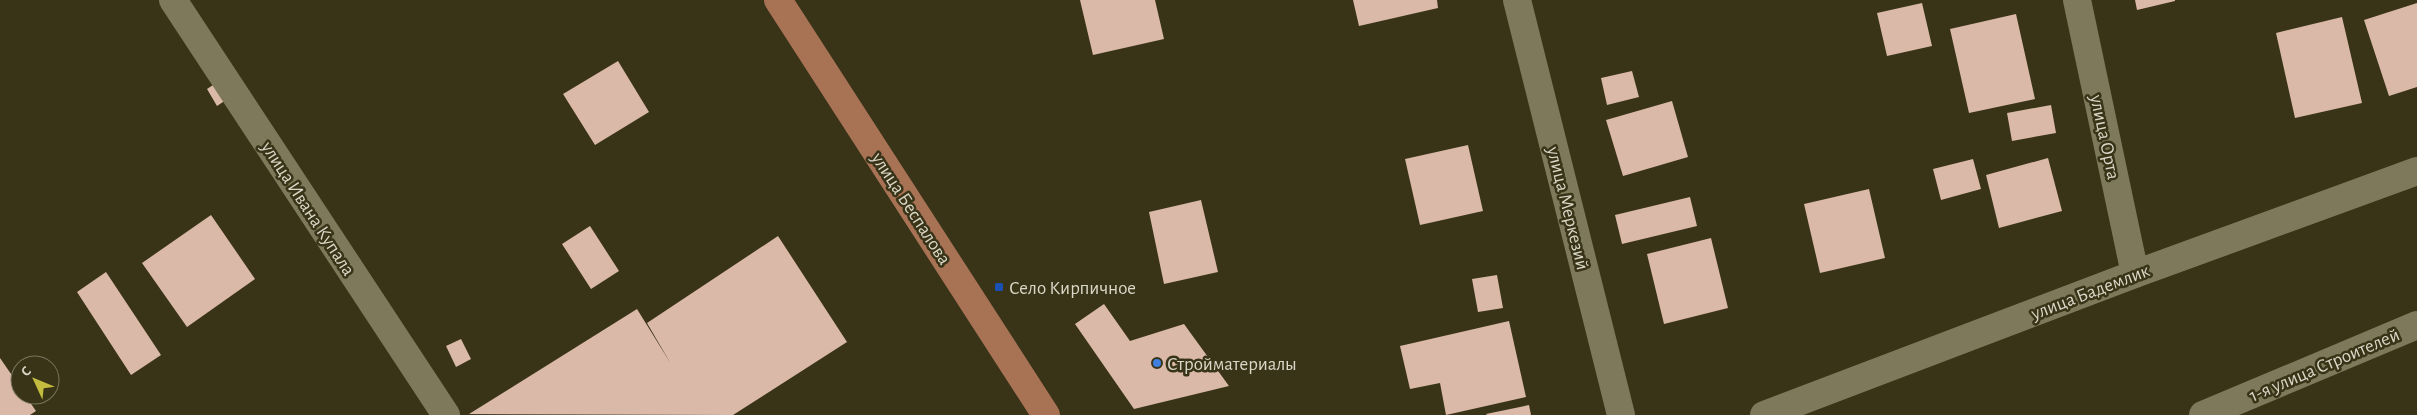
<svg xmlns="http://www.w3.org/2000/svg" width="2417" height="415" font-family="'Alegreya Sans',sans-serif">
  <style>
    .building { fill: #dbb9a9 }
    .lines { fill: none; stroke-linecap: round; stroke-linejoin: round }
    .minor { stroke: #7f795b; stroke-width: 28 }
    .major { stroke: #a87255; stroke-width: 28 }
    .transit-dot { fill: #1a4fb4; stroke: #393418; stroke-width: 2 }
    .shop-dot { fill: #3f7fe0; stroke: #393418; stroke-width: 2 }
    .labels { text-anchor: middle; stroke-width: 5; stroke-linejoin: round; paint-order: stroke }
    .street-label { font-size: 19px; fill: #dad7c7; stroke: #393418 }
    .poi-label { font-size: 19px; fill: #dad7c7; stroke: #393418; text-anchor: start }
  </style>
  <rect width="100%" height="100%" fill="#393418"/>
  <path class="building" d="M 1080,0 L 1155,0 L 1164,39 L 1093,55 Z
    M 1353,0 L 1437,0 L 1438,8 L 1359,26 Z
    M 2135,0 L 2175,0 L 2175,1 L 2137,10 Z
    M 1922,3 L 1932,46 L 1887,56 L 1877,13 Z
    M 2417,3 L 2417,87 L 2389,96 L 2364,20 Z
    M 2016,14 L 2035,99 L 1969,113 L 1950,29 Z
    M 2342,17 L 2362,103 L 2295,118 L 2276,33 Z
    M 618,61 L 649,112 L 595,145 L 563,94 Z
    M 1632,71 L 1639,97 L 1607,105 L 1601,78 Z
    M 219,81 L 229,98 L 217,106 L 207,89 Z
    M 1672,101 L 1688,157 L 1623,176 L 1606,120 Z
    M 2051,105 L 2056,133 L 2012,141 L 2007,113 Z
    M 1468,145 L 1483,211 L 1420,225 L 1405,159 Z
    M 2048,158 L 2062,211 L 1999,228 L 1986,175 Z
    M 1973,159 L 1981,189 L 1941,200 L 1933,169 Z
    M 1869,189 L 1885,258 L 1820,273 L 1804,204 Z
    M 1690,197 L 1697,226 L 1622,244 L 1615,215 Z
    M 1201,200 L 1218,272 L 1164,284 L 1149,212 Z
    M 211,215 L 255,279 L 187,327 L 142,263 Z
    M 590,226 L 619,271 L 591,289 L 562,244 Z
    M 778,236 L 847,342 L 733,415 L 469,414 L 637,309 L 671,364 L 647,323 Z
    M 1711,238 L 1728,308 L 1664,324 L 1647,254 Z
    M 106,272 L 161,355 L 131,375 L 77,292 Z
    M 1497,275 L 1503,308 L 1478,312 L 1472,279 Z
    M 1104,304 L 1130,341 L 1184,324 L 1229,386 L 1134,409 L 1075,324 Z
    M 1509,321 L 1526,397 L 1446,415 L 1440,383 L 1410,389 L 1400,346 Z
    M 461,339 L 471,359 L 456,367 L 446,346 Z
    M 0,358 L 20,387 L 20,395 L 25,395 L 36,411 L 30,415 L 0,415 Z
    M 1529,405 L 1531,415 L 1487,415 L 1486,414 Z"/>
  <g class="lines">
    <path class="minor" d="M 173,0 L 446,415
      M 1517,0 L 1621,415
      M 2077,0 L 2135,274
      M 1764,415 L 2135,274 L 2417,171
      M 2203,415 L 2417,325"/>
    <path class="major" d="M 778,0 L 1046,415"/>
  </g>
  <rect class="transit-dot" x="994" y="282" width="10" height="10" rx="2.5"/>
  <circle class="shop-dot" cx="1157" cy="363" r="5"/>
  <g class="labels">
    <g class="street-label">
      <text transform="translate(2106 137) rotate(78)" y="7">улица Орта</text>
      <text transform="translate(309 208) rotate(57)" y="7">улица Ивана Купала</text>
      <text transform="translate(912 208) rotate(57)" y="7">улица Беспалова</text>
      <text transform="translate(1569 208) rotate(76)" y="7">улица Меркезий</text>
      <text transform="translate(2090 291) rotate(-21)" y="7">улица Бадемлик</text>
      <text transform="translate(2324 364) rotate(-23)" y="7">1-я улица Строителей</text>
    </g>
    <g class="poi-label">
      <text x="1009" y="294">Село Кирпичное</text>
      <text x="1167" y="370">Стройматериалы</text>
    </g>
  </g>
  <g transform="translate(35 380) rotate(314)"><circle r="24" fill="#393418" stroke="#79755e"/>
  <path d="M0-4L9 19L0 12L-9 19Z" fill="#c4bc3e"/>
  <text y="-8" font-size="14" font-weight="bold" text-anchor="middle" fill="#dad7c7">С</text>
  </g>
</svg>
